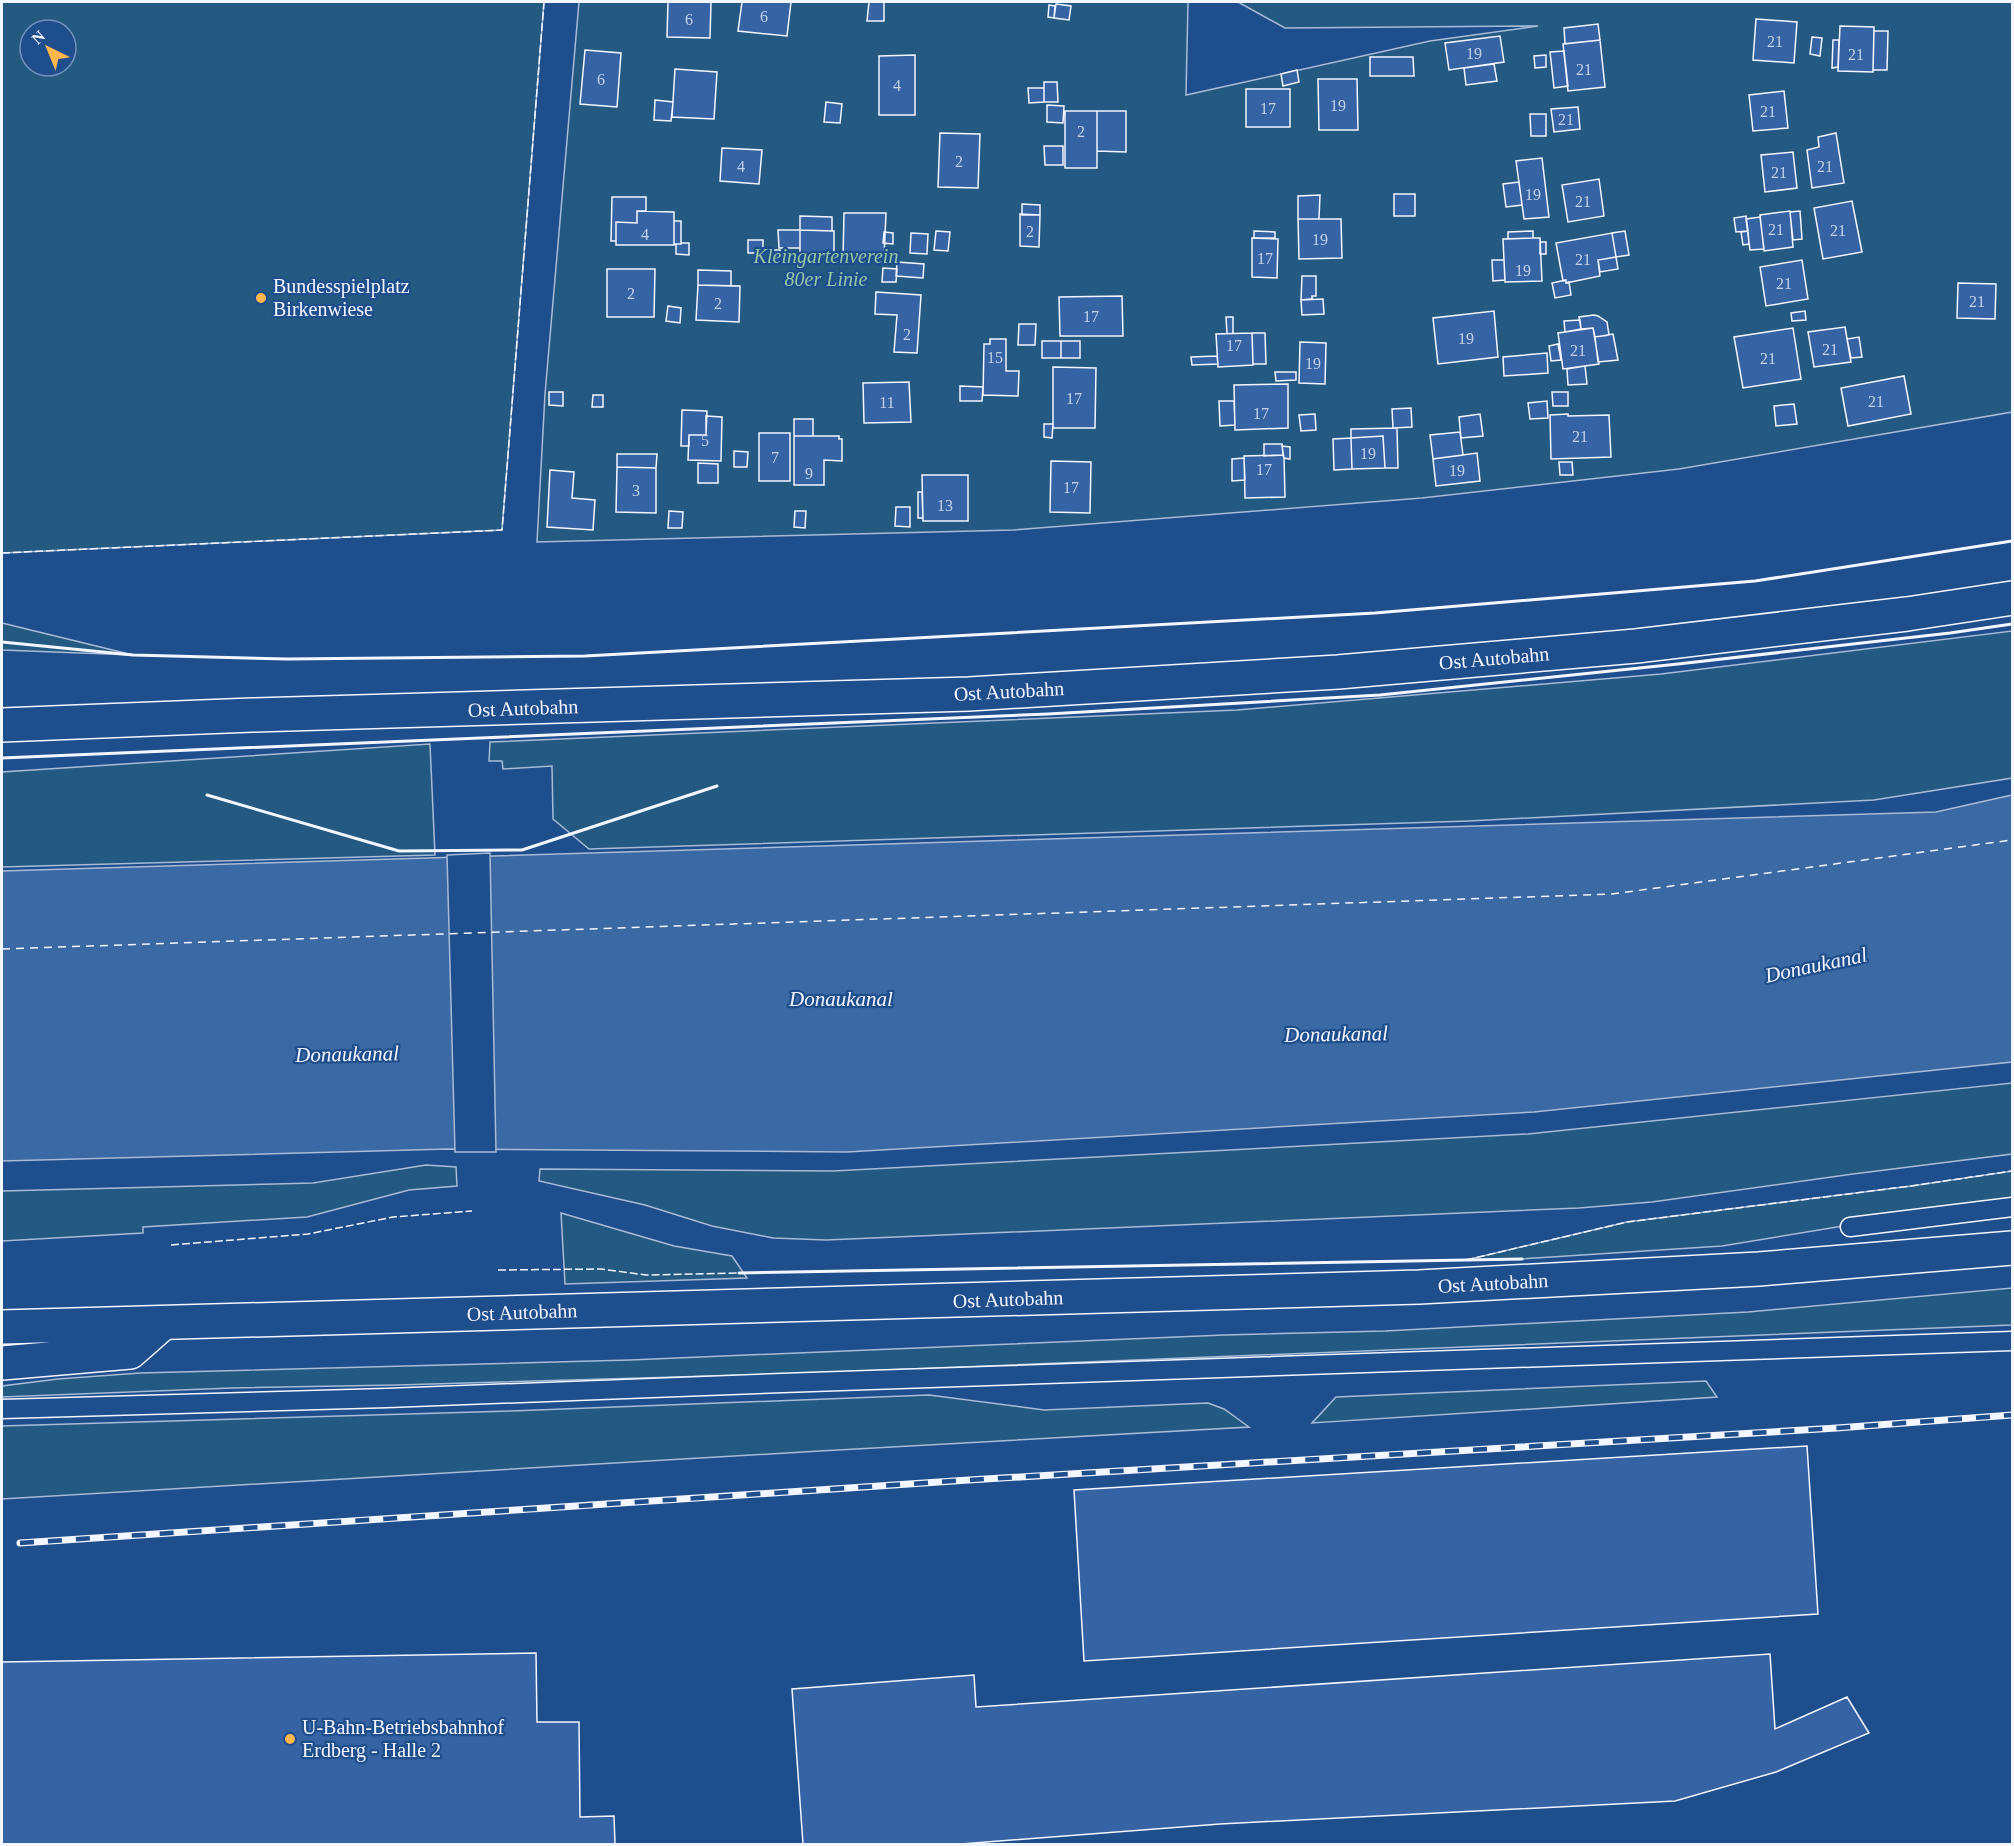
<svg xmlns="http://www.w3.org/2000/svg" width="2014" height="1846" font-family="'Times New Roman',serif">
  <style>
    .green { fill: #245a82; stroke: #a8bbd7; stroke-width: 1.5; fill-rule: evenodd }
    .water { fill: #3b69a3; stroke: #a8bbd7; stroke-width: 1.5 }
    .pier { fill: #1f4e8c; stroke: #a8bbd7; stroke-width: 1.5 }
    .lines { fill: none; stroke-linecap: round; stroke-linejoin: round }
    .ferry { stroke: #f2f6ff; stroke-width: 1.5; stroke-dasharray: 8 6; stroke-linecap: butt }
    .building { fill: #3563a3; stroke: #f2f6ff; stroke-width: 1.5 }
    .service-casing { stroke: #f2f6ff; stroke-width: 21 }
    .motorway-casing { stroke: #f2f6ff; stroke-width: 36 }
    .service { stroke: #1f4e8c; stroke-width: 18 }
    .motorway { stroke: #1f4e8c; stroke-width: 33 }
    .rail-casing { stroke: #f2f6ff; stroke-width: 7 }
    .rail { stroke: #1f4e8c; stroke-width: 4.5; stroke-dasharray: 14; stroke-linecap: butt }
    .fence { stroke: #f2f6ff; stroke-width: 1.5; stroke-dasharray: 8 3; stroke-linecap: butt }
    .wall { stroke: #f2f6ff; stroke-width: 3 }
    .poi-dot { fill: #ffb74d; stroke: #1f4e8c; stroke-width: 2 }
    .labels { text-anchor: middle; stroke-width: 4.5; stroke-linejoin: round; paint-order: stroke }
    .number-label { font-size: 16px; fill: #c3d1e8 }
    .park-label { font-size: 20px; font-style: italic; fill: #97c8a6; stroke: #1f4e8c }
    .poi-label { font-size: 20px; fill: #f2f6ff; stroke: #1f4e8c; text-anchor: start }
    .street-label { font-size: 20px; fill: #f2f6ff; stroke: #1f4e8c }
    .water-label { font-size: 21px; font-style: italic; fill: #f2f6ff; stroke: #1f4e8c }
  </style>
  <rect width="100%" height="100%" fill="#1f4e8c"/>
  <path class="green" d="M 2,2 L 544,2 L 502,530 L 2,553 ZM 30,30 L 66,30 L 66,66 L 30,66 Z
    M 579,2 L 1188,2 L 1186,95 L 1430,41 L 1538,26 L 1285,28 L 1238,2 L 2012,2 L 2012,412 L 1679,469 L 1422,498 L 1014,530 L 537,542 L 545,394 Z
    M 2,623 L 133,655 L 2,650 Z
    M 2012,631 L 2012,778 L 1874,800 L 1469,821 L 589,849 L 553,819 L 552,766 L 503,769 L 502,761 L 489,761 L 490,742 L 1237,710 L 1661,674 Z
    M 430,744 L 435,855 L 2,867 L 2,772 Z
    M 2012,1083 L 2012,1154 L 1853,1174 L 1652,1202 L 1579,1208 L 826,1240 L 773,1238 L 712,1226 L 645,1205 L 539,1181 L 540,1169 L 833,1171 L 1528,1134 Z
    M 426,1165 L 456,1167 L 457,1186 L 409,1190 L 307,1217 L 143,1227 L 143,1233 L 2,1241 L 2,1191 L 313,1183 Z
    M 2012,1171 L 2012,1198 L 1722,1246 L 1522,1259 L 1466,1260 L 1627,1222 L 1911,1186 Z
    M 561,1213 L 674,1246 L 732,1256 L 747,1278 L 565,1284 Z
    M 2012,1288 L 2012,1325 L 785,1374 L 397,1385 L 232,1388 L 2,1397 L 2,1386 L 58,1379 L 140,1373 L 630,1360 L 1224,1335 L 1385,1331 L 1748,1312 Z
    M 1706,1381 L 1717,1397 L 1312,1423 L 1336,1397 Z
    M 929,1395 L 1044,1410 L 1208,1403 L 1224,1409 L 1249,1427 L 820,1451 L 2,1499 L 2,1426 L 511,1411 Z"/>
  <path class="water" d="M 2012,795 L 2012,1062 L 1534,1112 L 847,1152 L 449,1149 L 2,1161 L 2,871 L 1936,812 Z"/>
  <path class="pier" d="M 490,853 L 496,1152 L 455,1152 L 447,855 Z"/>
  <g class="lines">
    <path class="ferry" d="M 2,949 L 1612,894 L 2012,840"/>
  </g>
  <path class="building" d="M 668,2 L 711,2 L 710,38 L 667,37 Z
    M 742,2 L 791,2 L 787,36 L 738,31 Z
    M 869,2 L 884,2 L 884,21 L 867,21 Z
    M 1056,4 L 1071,6 L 1069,20 L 1054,18 Z
    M 1049,5 L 1055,6 L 1054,18 L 1048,17 Z
    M 1756,19 L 1797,22 L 1794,63 L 1753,60 Z
    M 1598,24 L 1600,40 L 1565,44 L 1564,28 Z
    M 1840,26 L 1874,27 L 1873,72 L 1838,71 Z
    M 1874,31 L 1888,31 L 1887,70 L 1873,70 Z
    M 1500,36 L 1504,62 L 1449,70 L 1445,43 Z
    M 1812,37 L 1822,38 L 1820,56 L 1810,54 Z
    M 1600,40 L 1605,87 L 1568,91 L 1563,44 Z
    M 1833,40 L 1839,40 L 1838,67 L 1832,68 Z
    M 585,50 L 621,53 L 617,107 L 580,104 Z
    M 1564,51 L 1568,86 L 1554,88 L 1550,52 Z
    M 915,55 L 915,115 L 879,115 L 879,56 Z
    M 1546,55 L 1546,67 L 1535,68 L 1534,56 Z
    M 1370,57 L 1413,57 L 1414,76 L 1370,76 Z
    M 1494,64 L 1497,81 L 1466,85 L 1464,68 Z
    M 675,69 L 717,72 L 714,119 L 672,117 Z
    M 1297,70 L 1299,82 L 1283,86 L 1281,74 Z
    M 1318,79 L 1357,79 L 1358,130 L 1319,130 Z
    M 1044,82 L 1057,82 L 1058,102 L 1044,102 Z
    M 1028,88 L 1044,88 L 1044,102 L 1029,103 Z
    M 1246,89 L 1290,89 L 1290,127 L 1246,127 Z
    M 1784,91 L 1788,128 L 1753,131 L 1749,95 Z
    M 655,100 L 673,102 L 671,121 L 654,120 Z
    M 826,102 L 842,104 L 840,123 L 824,122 Z
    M 1047,105 L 1064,106 L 1063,123 L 1047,122 Z
    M 1578,107 L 1580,129 L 1554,132 L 1551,109 Z
    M 1065,111 L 1097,111 L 1097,168 L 1065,168 Z
    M 1097,111 L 1126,111 L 1126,152 L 1097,151 Z
    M 1530,114 L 1546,114 L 1546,136 L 1531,136 Z
    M 940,133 L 980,134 L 978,188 L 938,187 Z
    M 1836,133 L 1844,183 L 1812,188 L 1807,150 L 1819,147 L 1818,137 Z
    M 1044,146 L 1063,146 L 1063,165 L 1045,165 Z
    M 722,148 L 762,150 L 759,184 L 720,181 Z
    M 1793,152 L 1797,188 L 1765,192 L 1761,155 Z
    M 1542,158 L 1549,217 L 1524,219 L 1516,161 Z
    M 1599,179 L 1604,216 L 1568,222 L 1562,185 Z
    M 1519,182 L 1522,205 L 1506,207 L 1503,184 Z
    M 1394,194 L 1415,194 L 1415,216 L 1394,216 Z
    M 1320,195 L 1319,219 L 1298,219 L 1298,196 Z
    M 612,197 L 646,197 L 646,211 L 637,211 L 637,223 L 616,222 L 616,241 L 611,241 Z
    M 1852,201 L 1862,252 L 1823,259 L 1814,208 Z
    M 1022,204 L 1040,205 L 1040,215 L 1022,215 Z
    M 637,211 L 674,212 L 674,245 L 616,245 L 616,222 L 637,223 Z
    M 1790,211 L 1793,247 L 1764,251 L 1760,215 Z
    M 1800,211 L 1802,239 L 1793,240 L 1790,212 Z
    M 844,213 L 886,213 L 884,258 L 843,258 Z
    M 1020,214 L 1040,215 L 1039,247 L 1020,246 Z
    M 800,216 L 832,217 L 832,231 L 800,230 Z
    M 1746,216 L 1748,231 L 1736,232 L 1734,218 Z
    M 1760,217 L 1764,249 L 1750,250 L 1746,219 Z
    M 1298,219 L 1341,219 L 1342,258 L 1299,259 Z
    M 674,221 L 681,221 L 681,244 L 674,244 Z
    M 778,230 L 800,230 L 800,248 L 779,248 Z
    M 800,230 L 834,231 L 834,257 L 800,257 Z
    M 936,231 L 950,232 L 948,251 L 934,250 Z
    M 1254,231 L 1275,232 L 1275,238 L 1254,238 Z
    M 1533,231 L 1533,238 L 1508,239 L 1508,232 Z
    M 1625,231 L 1629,255 L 1616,257 L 1612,233 Z
    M 1748,231 L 1749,244 L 1743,245 L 1741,232 Z
    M 884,232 L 893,233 L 893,244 L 883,243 Z
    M 911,233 L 928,234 L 927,254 L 910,253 Z
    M 1612,233 L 1616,257 L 1598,260 L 1600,276 L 1566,283 L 1566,280 L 1563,281 L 1556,243 Z
    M 1252,238 L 1278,239 L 1277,278 L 1252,277 Z
    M 1533,238 L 1540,238 L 1542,281 L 1505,282 L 1503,239 Z
    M 748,240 L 763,240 L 763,253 L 748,253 Z
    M 1540,242 L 1546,242 L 1546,254 L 1540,254 Z
    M 681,243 L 689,243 L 689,255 L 676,254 L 676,244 L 681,244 Z
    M 770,250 L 780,250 L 780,260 L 769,259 Z
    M 1616,257 L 1618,269 L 1600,272 L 1598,260 Z
    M 1492,260 L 1504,260 L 1505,280 L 1493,281 Z
    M 1802,260 L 1808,299 L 1766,306 L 1760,267 Z
    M 897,262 L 924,264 L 923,278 L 896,276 Z
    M 883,268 L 897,269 L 896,282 L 882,282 Z
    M 607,269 L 655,269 L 654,317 L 607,317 Z
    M 698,270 L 731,271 L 731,286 L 698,285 Z
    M 1302,276 L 1316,276 L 1316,296 L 1312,296 L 1312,299 L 1301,300 Z
    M 1566,280 L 1566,283 L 1569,282 L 1571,295 L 1555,298 L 1552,283 Z
    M 1958,283 L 1996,284 L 1995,319 L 1957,318 Z
    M 698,285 L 740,286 L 739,322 L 696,320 Z
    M 876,292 L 921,295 L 917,353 L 894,352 L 897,315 L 875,314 Z
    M 1122,296 L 1123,336 L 1060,336 L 1059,297 Z
    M 1323,299 L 1324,314 L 1302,315 L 1301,300 Z
    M 668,306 L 681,308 L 680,323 L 666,321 Z
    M 1494,311 L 1498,357 L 1438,364 L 1433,318 Z
    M 1805,311 L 1806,320 L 1792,321 L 1791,313 Z
    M 1594,315 L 1598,316 L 1607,322 L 1609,335 L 1595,337 L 1593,328 L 1581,329 L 1579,317 Z
    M 1226,317 L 1233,317 L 1233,334 L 1227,334 Z
    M 1580,320 L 1581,329 L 1565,332 L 1564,321 Z
    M 1019,324 L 1036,324 L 1035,345 L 1018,345 Z
    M 1845,327 L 1851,362 L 1814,367 L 1808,332 Z
    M 1593,328 L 1599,364 L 1563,369 L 1558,333 Z
    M 1793,328 L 1801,379 L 1743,388 L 1734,337 Z
    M 1252,333 L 1265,333 L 1266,364 L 1253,364 Z
    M 1252,333 L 1253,365 L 1218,367 L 1216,334 Z
    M 1613,334 L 1618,360 L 1598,362 L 1595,337 Z
    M 1859,337 L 1862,357 L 1851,358 L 1847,339 Z
    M 990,339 L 1006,339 L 1006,371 L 1019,371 L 1018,396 L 983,395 L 984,344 L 990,344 Z
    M 1042,341 L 1061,341 L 1061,358 L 1042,358 Z
    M 1061,341 L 1080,341 L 1080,358 L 1061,358 Z
    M 1300,342 L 1326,343 L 1325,384 L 1299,383 Z
    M 1558,344 L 1561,360 L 1551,361 L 1549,346 Z
    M 1547,353 L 1548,373 L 1504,376 L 1503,357 Z
    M 1217,356 L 1218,364 L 1192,365 L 1191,357 Z
    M 1585,366 L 1587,384 L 1568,385 L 1567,369 Z
    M 1053,367 L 1096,368 L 1095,428 L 1053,428 Z
    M 1275,372 L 1296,372 L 1296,380 L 1276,381 Z
    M 1904,376 L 1911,414 L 1848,426 L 1841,388 Z
    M 909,382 L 911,422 L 864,423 L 863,383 Z
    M 1288,384 L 1288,428 L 1235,430 L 1234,385 Z
    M 960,386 L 983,387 L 982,401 L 960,401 Z
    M 549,392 L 563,392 L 563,406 L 549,405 Z
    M 1552,392 L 1568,392 L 1568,406 L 1553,406 Z
    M 593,395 L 603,395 L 603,407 L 592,407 Z
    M 1219,401 L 1234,401 L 1235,425 L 1220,426 Z
    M 1547,401 L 1548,418 L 1530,419 L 1528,403 Z
    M 1794,404 L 1797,424 L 1776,426 L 1774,406 Z
    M 1411,408 L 1412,427 L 1393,428 L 1392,409 Z
    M 682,410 L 707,411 L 706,435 L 689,435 L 689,446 L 681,446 Z
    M 1315,414 L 1316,430 L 1301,431 L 1299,415 Z
    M 1480,414 L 1483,436 L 1461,438 L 1459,417 Z
    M 1568,414 L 1568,416 L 1609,415 L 1611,457 L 1551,459 L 1550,415 Z
    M 706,416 L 722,417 L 721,461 L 688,460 L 689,435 L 706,435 Z
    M 794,419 L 813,419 L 813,436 L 794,436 Z
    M 1044,424 L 1053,424 L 1052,438 L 1044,437 Z
    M 1397,428 L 1398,468 L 1385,468 L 1383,436 L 1351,438 L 1351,429 Z
    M 1460,432 L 1463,455 L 1433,459 L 1430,435 Z
    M 759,433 L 790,433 L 790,481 L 759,481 Z
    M 794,436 L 839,436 L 839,439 L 842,439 L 842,461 L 824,460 L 824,485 L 794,485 Z
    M 1383,436 L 1385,468 L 1352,469 L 1351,438 Z
    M 1351,438 L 1352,469 L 1334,470 L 1333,439 Z
    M 1264,444 L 1282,444 L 1283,455 L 1264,456 Z
    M 1282,446 L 1290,447 L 1290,459 L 1284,458 Z
    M 734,451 L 748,452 L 747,467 L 734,467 Z
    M 1477,453 L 1480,481 L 1436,486 L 1433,459 Z
    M 617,454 L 657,454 L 656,468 L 617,467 Z
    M 1283,455 L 1284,458 L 1285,497 L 1245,498 L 1244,456 Z
    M 1244,458 L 1245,480 L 1232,481 L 1232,459 Z
    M 1051,461 L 1091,462 L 1090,513 L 1050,512 Z
    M 1559,462 L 1572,462 L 1573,475 L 1560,475 Z
    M 698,463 L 718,464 L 718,483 L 698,483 Z
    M 617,467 L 656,468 L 656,513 L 616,512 Z
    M 550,470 L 574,472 L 572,498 L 595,500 L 593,530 L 547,527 Z
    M 922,475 L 968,475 L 968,521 L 923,521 Z
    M 918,492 L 922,492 L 923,518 L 918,518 Z
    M 896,507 L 910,507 L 910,527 L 895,526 Z
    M 669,511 L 683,512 L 682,528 L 668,528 Z
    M 795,511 L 806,511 L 805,528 L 794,527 Z
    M 1807,1446 L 1818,1614 L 1084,1661 L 1074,1490 Z
    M 536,1653 L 537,1722 L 579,1722 L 580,1817 L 614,1816 L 615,1844 L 2,1844 L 2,1662 Z
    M 1770,1654 L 1775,1729 L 1847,1697 L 1869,1733 L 1776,1772 L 1675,1801 L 1220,1824 L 961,1844 L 803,1844 L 792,1689 L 974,1675 L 976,1707 Z"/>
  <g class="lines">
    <defs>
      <path id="service" d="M 1850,1227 L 2012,1207
        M 2,1409 L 387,1398 L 782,1383 L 2012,1341"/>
      <path id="motorway" d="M 2,725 L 252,715 L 969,694 L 1338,672 L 1636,646 L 1907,614 L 2012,598
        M 2,1327 L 1419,1287 L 1759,1269 L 2012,1248
        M 2,1363 L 130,1352 L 163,1323"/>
    </defs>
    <use href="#service" class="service-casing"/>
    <use href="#motorway" class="motorway-casing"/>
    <use href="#service" class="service"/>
    <use href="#motorway" class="motorway"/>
    <defs>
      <path id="rail" d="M 20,1543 L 969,1480 L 1837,1428 L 2012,1415"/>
    </defs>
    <use href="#rail" class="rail-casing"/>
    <use href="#rail" class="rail"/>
    <path class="fence" d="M 2,553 L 502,530 L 544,2
      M 171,1245 L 308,1234 L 393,1217 L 472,1211
      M 1466,1260 L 1627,1222 L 1911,1186 L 2012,1171
      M 498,1270 L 601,1269 L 646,1275 L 739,1273"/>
    <path class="wall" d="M 2,642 L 133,655 L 287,659 L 585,656 L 1375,613 L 1755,581 L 2012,541
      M 2,758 L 1048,714 L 1380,695 L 1678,664 L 1950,633 L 2012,624
      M 207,795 L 399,851 L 522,850 L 717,786
      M 739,1273 L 1522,1259"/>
  </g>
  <g class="poi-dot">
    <circle cx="261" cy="298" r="6"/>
    <circle cx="290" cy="1739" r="6"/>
  </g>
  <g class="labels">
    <g class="number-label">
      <text x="764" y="22">6</text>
      <text x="689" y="25">6</text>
      <text x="1775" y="47">21</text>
      <text x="1474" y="59">19</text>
      <text x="1856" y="60">21</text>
      <text x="1584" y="75">21</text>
      <text x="601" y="85">6</text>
      <text x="897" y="91">4</text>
      <text x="1338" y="111">19</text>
      <text x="1268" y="114">17</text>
      <text x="1768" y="117">21</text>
      <text x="1566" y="125">21</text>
      <text x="1081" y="137">2</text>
      <text x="959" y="167">2</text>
      <text x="741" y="172">4</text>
      <text x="1825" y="172">21</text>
      <text x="1779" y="178">21</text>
      <text x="1533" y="200">19</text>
      <text x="1583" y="207">21</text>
      <text x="1776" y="235">21</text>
      <text x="1838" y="236">21</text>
      <text x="1030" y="237">2</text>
      <text x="645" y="240">4</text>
      <text x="1320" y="245">19</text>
      <text x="1265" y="264">17</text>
      <text x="1583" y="265">21</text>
      <text x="1523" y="276">19</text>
      <text x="1784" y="289">21</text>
      <text x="631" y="299">2</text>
      <text x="1977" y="307">21</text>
      <text x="718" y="309">2</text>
      <text x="1091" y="322">17</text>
      <text x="907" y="340">2</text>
      <text x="1466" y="344">19</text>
      <text x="1234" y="351">17</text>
      <text x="1830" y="355">21</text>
      <text x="1578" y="356">21</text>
      <text x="995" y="363">15</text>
      <text x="1768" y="364">21</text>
      <text x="1313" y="369">19</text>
      <text x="1074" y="404">17</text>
      <text x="1876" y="407">21</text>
      <text x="887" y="408">11</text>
      <text x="1261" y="419">17</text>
      <text x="1580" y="442">21</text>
      <text x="705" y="446">5</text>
      <text x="1368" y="459">19</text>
      <text x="775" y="463">7</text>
      <text x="1264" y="475">17</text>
      <text x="1457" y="476">19</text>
      <text x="809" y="479">9</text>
      <text x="1071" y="493">17</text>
      <text x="636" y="496">3</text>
      <text x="945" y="511">13</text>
    </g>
    <g class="park-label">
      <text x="826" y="263">Kleingartenverein<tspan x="826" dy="23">80er Linie</tspan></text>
    </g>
    <g class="poi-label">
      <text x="273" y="293">Bundesspielplatz<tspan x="273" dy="23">Birkenwiese</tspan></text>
      <text x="302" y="1734">U-Bahn-Betriebsbahnhof<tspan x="302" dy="23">Erdberg - Halle 2</tspan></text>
    </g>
    <g class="street-label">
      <text transform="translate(1494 658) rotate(-5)" y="7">Ost Autobahn</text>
      <text transform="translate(1009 691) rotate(-3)" y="7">Ost Autobahn</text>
      <text transform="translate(523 708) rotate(-2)" y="7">Ost Autobahn</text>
      <text transform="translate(1493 1283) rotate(-3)" y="7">Ost Autobahn</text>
      <text transform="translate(1008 1299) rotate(-2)" y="7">Ost Autobahn</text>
      <text transform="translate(522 1312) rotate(-2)" y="7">Ost Autobahn</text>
    </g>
    <g class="water-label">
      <text transform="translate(1816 965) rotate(-12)" y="7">Donaukanal</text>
      <text x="841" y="1006">Donaukanal</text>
      <text transform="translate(1336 1034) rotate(-1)" y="7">Donaukanal</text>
      <text transform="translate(347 1054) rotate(-1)" y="7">Donaukanal</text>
    </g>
  </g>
  <rect width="2014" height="1846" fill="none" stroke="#f2f6ff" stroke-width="6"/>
  <g transform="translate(48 48) rotate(317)"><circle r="28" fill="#1f4e8c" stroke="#7391ba" stroke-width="1.5"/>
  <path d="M0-4.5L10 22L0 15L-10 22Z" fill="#ffb74d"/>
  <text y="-9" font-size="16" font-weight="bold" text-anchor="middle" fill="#f2f6ff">N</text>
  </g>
</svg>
